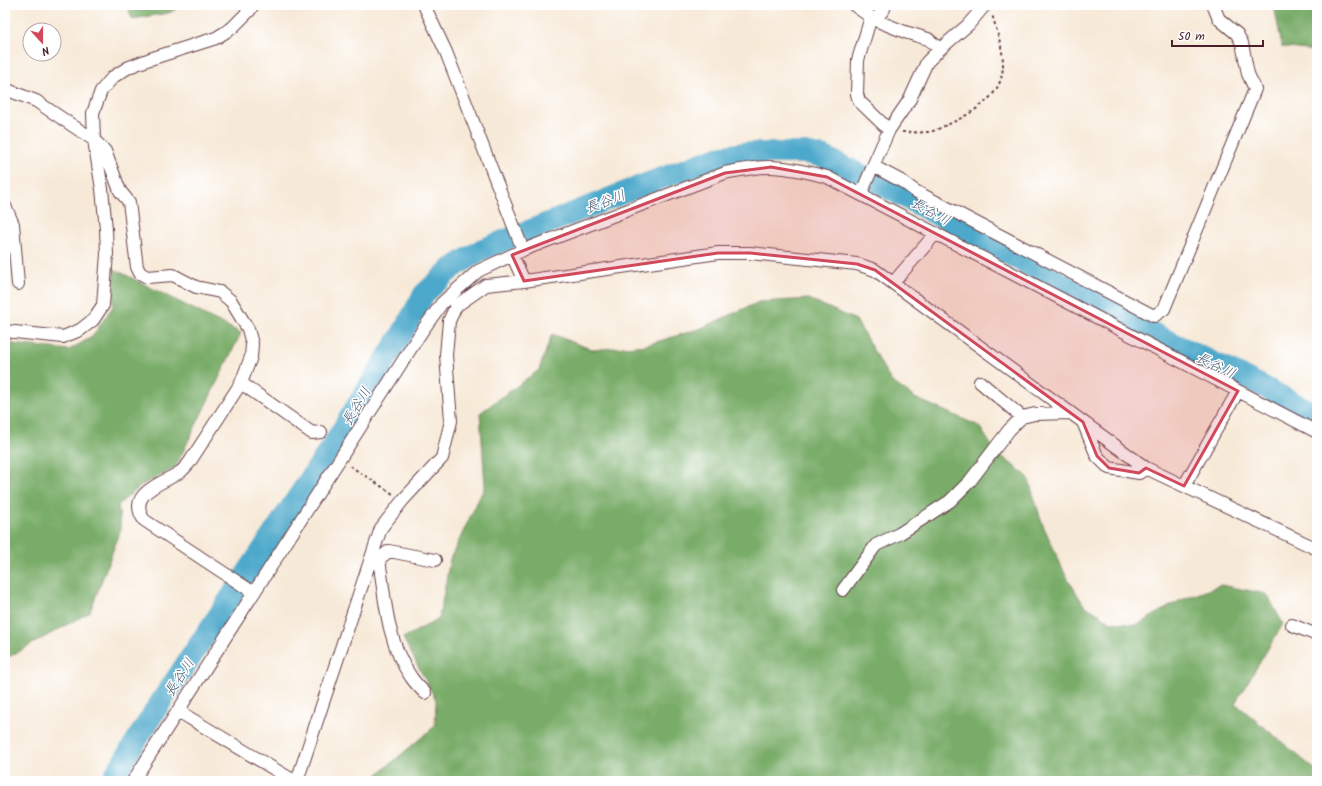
<svg xmlns="http://www.w3.org/2000/svg" width="1322" height="786" font-family="Kalam,'Klee One',sans-serif">
  <style>
    .forest { fill: #78ac68; stroke: #61664a }
    .lines { fill: none; stroke-linecap: round; stroke-linejoin: round }
    .river { stroke: #4da9cb; stroke-width: 22 }
    .minor-casing { stroke: #643d45; stroke-width: 14 }
    .path { stroke: #643d45; stroke-width: 2; stroke-dasharray: 3 3; stroke-linecap: butt }
    .minor { stroke: #fff; stroke-width: 12 }
    .marked { fill: #d1495b; fill-opacity: 0.2; stroke: #d1495b; stroke-width: 3; stroke-linejoin: round }
    .labels { text-anchor: middle; stroke-width: 3; stroke-linejoin: round; paint-order: stroke }
    .water-label { font-size: 14px; font-style: italic; fill: #4b5d73; stroke: #fff }
  </style>
  <rect width="100%" height="100%" fill="#fff"/>
  <filter id="ink" filterUnits="userSpaceOnUse"><feTurbulence type="fractalNoise" baseFrequency=".025" numOctaves="2"/><feDisplacementMap in="SourceGraphic" scale="8" xChannelSelector="R" yChannelSelector="G"/><feConvolveMatrix kernelMatrix="1 2 1 2 8 2 1 2 1" color-interpolation-filters="sRGB"/></filter>
  <filter id="wash" filterUnits="userSpaceOnUse"><feTurbulence type="fractalNoise" baseFrequency=".012" numOctaves="4" result="noise"/><feDisplacementMap in="SourceGraphic" scale="16" xChannelSelector="R" yChannelSelector="G"/><feGaussianBlur stdDeviation="0.9" result="paint"/><feColorMatrix in="noise" values="0 0 0 0 0 0 0 0 0 0 0 0 0 0 0 0 0 1.4 0 .05"/><feComposite in="paint" operator="in"/></filter>
  <g filter="url(#wash)">
    <rect width="100%" height="100%" fill="#f7e9d7"/>
    <path class="forest" d="M 127,5 L 183,5 L 169,13 L 132,19 Z
      M 1274,5 L 1317,5 L 1317,48 L 1314,51 L 1282,47 Z
      M 114,269 L 241,333 L 175,468 L 142,485 L 118,505 L 121,529 L 90,612 L 5,659 L 5,343 L 69,350 L 92,337 L 113,306 Z
      M 809,299 L 856,320 L 891,381 L 915,398 L 979,426 L 995,451 L 1028,477 L 1042,523 L 1066,576 L 1084,605 L 1111,622 L 1137,625 L 1179,601 L 1221,585 L 1267,594 L 1283,624 L 1235,703 L 1313,768 L 1317,769 L 1317,781 L 370,781 L 435,726 L 436,700 L 403,638 L 439,619 L 450,559 L 485,486 L 480,413 L 539,370 L 552,334 L 593,350 L 646,345 L 699,329 L 759,302 Z"/>
    <g class="lines">
      <path class="river" d="M 111,781 L 158,706 L 332,446 L 403,332 L 424,294 L 451,269 L 481,250 L 643,185 L 718,157 L 745,153 L 805,153 L 825,157 L 888,188 L 1158,336 L 1264,387 L 1317,415"/>
    </g>
  </g>
  <g filter="url(#ink)">
    <g class="lines">
      <defs>
        <path id="minor" d="M 424,5 L 446,52 L 523,250
          M 854,5 L 875,20 L 905,32 L 928,39 L 940,49
          M 871,17 L 858,60 L 857,94 L 859,101 L 889,130
          M 875,20 L 884,9 L 884,5
          M 5,89 L 36,101 L 94,140 L 105,151 L 120,191 L 129,202 L 137,267 L 140,273 L 147,277 L 173,275 L 196,287 L 220,292 L 231,301 L 248,329 L 252,344 L 251,357 L 241,383 L 189,463 C 186,466 183,470 180,472 C 162,484 126,493 144,520 L 254,593
          M 873,166 L 889,130 L 910,99 L 927,62 L 940,49 L 968,25 L 985,5
          M 861,194 L 873,166 L 903,182 L 915,191 L 1154,316 L 1164,309 L 1255,89 L 1248,74 L 1242,43 L 1237,34 L 1219,19 L 1213,5
          M 5,206 L 13,224 L 18,284
          M 512,255 L 524,281
          M 893,283 L 936,233
          M 5,331 L 63,337 L 80,330 L 93,320 L 103,305 L 107,254 L 106,229 L 102,189 L 94,140 L 93,113 L 101,91 L 113,77 L 129,67 L 150,59 L 216,38 L 232,28 L 250,10 L 253,5
          M 980,382 L 1022,417
          M 241,383 L 312,433 L 321,432
          M 1083,422 L 1097,456 L 1109,468 L 1139,473 L 1146,468
          M 1184,486 L 1238,391
          M 379,559 C 385,599 387,643 411,677 C 415,683 420,688 425,693
          M 372,560 L 379,559 L 389,551 L 435,560
          M 843,590 L 876,545 L 899,534 L 950,501 L 970,481 L 1009,430 L 1022,417 L 1035,414 L 1070,413
          M 1292,625 L 1317,635
          M 178,711 L 294,781
          M 133,781 L 422,331 L 442,303 L 478,271 L 523,250 L 725,173 C 740,170 756,166 772,167 C 791,168 809,172 827,177 L 1317,432
          M 297,781 L 381,528 L 403,500 L 442,458 L 451,421 L 446,355 L 449,321 L 456,306 L 486,285 L 524,281 L 718,253 L 750,253 L 857,264 L 875,270 L 1146,468 L 1317,549"/>
      </defs>
      <use href="#minor" class="minor-casing"/>
      <path class="path" d="M 902,132 C 910,132 919,133 927,132 C 934,132 941,127 947,125 C 968,115 998,100 1002,74 C 1006,55 997,33 992,14
        M 350,466 L 393,494"/>
      <use href="#minor" class="minor"/>
    </g>
  </g>
  <path class="marked" d="M 771,167 L 827,177 L 1238,391 L 1184,486 L 1146,468 L 1139,473 L 1109,468 L 1097,456 L 1083,422 L 875,270 L 857,264 L 750,253 L 718,253 L 524,281 L 512,255 L 725,173 Z"/>
  <g class="labels">
    <g class="water-label">
      <text transform="translate(605 201) rotate(-21)" y="5">長谷川</text>
      <text transform="translate(931 211) rotate(29)" y="5">長谷川</text>
      <text transform="translate(1216 365) rotate(26)" y="5">長谷川</text>
      <text transform="translate(356 406) rotate(-59)" y="5">長谷川</text>
      <text transform="translate(179 677) rotate(-57)" y="5">長谷川</text>
    </g>
  </g>
  <rect width="1322" height="786" fill="none" stroke="#fff" stroke-width="20"/>
  <g transform="translate(42 42) rotate(159)"><circle r="19" fill="#ffffff" stroke="#b7a5aa"/>
  <path d="M0-3L7 15L0 10L-7 15Z" fill="#d1495b"/>
  <text y="-6" font-size="11" font-weight="bold" text-anchor="middle" fill="#4a1f2b">N</text>
  </g>
  <path d="M1172 40v6h91v-6" fill="none" stroke="#4a1f2b" stroke-width="2"/>
  <text x="1178" y="40" font-size="12" fill="#4a1f2b" stroke="#ffffff" stroke-width="3" paint-order="stroke">50 m</text>
</svg>
